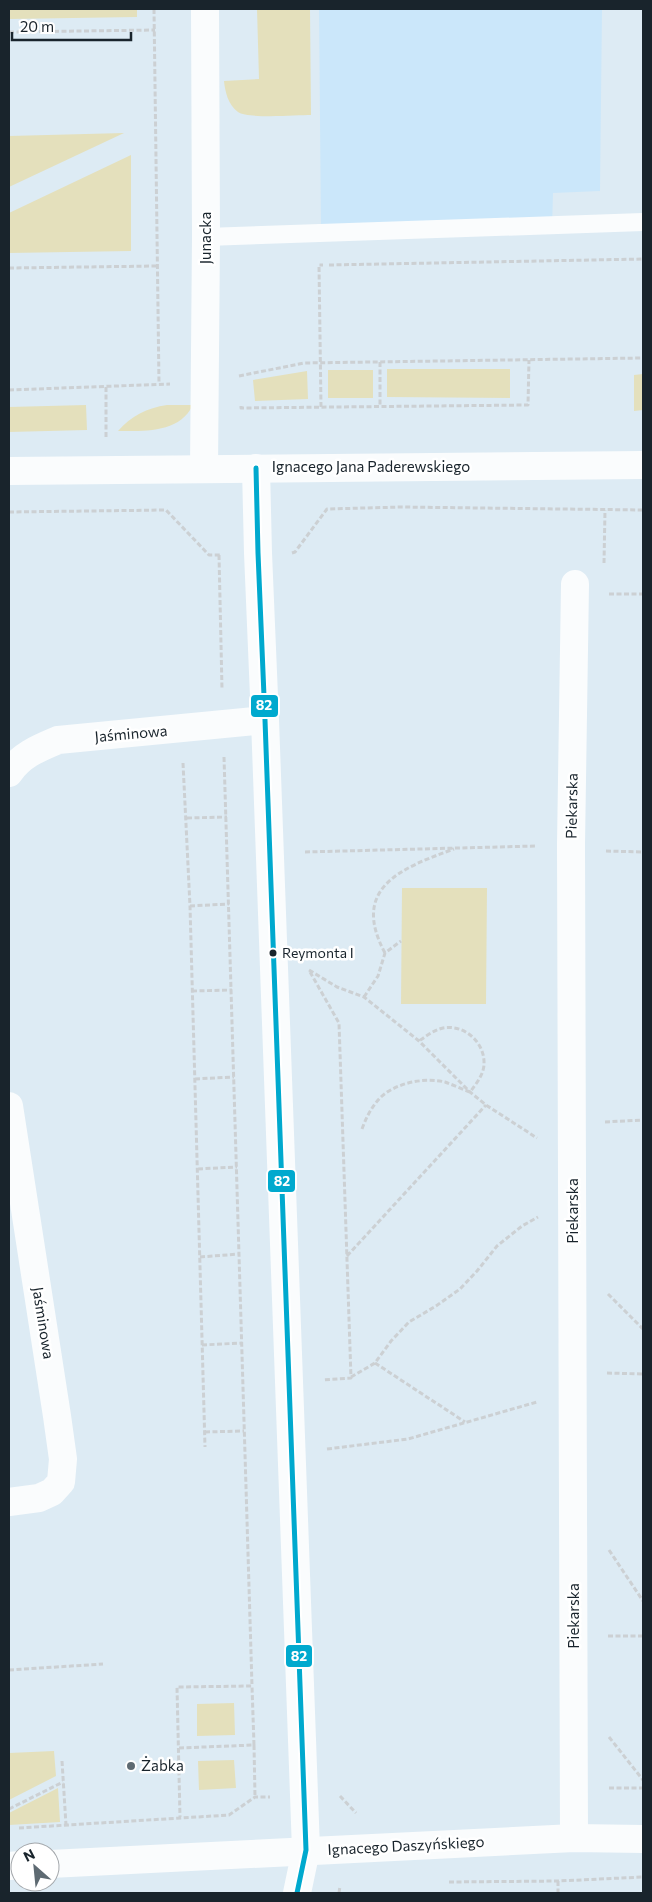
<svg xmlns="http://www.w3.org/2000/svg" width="652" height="1902" font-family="Commissioner,sans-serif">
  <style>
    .built { fill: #cbe7fa }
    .green { fill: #e4e0bc }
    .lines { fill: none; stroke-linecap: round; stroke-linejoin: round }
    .path { stroke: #ccd0d3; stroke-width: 3; stroke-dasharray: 5 2.5; stroke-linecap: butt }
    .service { stroke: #fafcfd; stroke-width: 18 }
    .minor { stroke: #fafcfd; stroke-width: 28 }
    .tertiary { stroke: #fafcfd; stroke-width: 28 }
    .secondary { stroke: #fafcfd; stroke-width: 28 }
    .bus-1-casing { stroke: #fff; stroke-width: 9 }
    .bus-1 { stroke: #00a9ce; stroke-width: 5 }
    .bus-dot { fill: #19242c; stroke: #fff; stroke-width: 2 }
    .poi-dot { fill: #5e6a72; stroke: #fff; stroke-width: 2 }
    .labels { text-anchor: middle; stroke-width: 5; stroke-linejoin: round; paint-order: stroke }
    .bus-label { font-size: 14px; fill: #19242c; stroke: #fff; text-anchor: start }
    .street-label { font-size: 15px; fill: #19242c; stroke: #fff }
    .poi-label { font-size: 15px; fill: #19242c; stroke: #fff; text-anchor: start }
    .line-badge { stroke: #fff; stroke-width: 2 }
    .badge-label { font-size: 14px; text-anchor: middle; font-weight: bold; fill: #fff }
  </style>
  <rect width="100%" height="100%" fill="#ddebf4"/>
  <path class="built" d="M 319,9 L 602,9 L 600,191 L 553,193 L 552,228 L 321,229 Z"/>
  <path class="green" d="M 9,9 L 137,9 L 137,17 L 9,19 Z
    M 257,9 L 310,9 L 311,115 C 297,115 248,119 238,112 C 228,105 225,91 224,81 L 259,79 Z
    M 124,133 L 9,187 L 9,136 Z
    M 131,155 L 131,251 L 9,253 L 9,213 Z
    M 387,369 L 510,369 L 510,398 L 387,397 Z
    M 328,370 L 373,370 L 373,398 L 328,398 Z
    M 307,371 L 308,399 L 255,401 L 253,380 Z
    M 643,374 L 643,410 L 634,411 L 634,375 Z
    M 86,405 L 87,430 L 9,432 L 9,407 Z
    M 167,405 L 193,405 C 179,433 146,431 118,431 C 131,416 147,408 167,405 Z
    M 402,888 L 487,888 L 486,1004 L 401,1004 Z
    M 234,1703 L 235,1735 L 197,1736 L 197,1704 Z
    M 54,1751 L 56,1776 L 9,1800 L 9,1753 Z
    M 234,1760 L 236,1788 L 199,1790 L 198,1761 Z
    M 58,1788 L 60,1822 L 9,1825 L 9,1813 Z"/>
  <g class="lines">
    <path class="path" d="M 154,9 L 159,384
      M 9,32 L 155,30
      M 329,265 L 643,259
      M 9,268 L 157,266
      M 380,362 L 380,407
      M 239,376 L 304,363 L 643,358
      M 9,390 L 170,384
      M 241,406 L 241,408 L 528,405 L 529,360
      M 321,407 L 319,265 L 323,265
      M 106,437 L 106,387
      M 9,512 L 166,510 L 209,555 L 221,555
      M 292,553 L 295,552 L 327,509 L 402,507 L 643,510
      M 219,555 L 222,689
      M 604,563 L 605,510
      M 609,594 L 643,594
      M 224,757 L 252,1686
      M 183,763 L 190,906 L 205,1447
      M 187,818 L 227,817
      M 606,851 L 643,852
      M 305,852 L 536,846
      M 190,906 L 229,904
      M 385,953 C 350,888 401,868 454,849
      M 309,970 L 337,987 L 364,997 L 419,1041 L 470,1092 L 486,1105 L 537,1138
      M 310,972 L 339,1023 L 351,1378 L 323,1380
      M 192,991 L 232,990
      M 364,997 L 378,976 L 385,953 L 401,941
      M 195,1079 L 234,1077
      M 605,1122 L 643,1120
      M 362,1129 C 366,1118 371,1108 379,1099 C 394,1083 424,1077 445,1082 C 453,1085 462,1089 470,1092 C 476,1084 484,1074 484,1064 C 485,1043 465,1024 443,1028 C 434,1030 426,1036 419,1041
      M 198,1169 L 237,1167
      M 347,1256 L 486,1105
      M 200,1257 L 239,1254
      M 608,1294 L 643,1329
      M 202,1345 L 242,1343
      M 375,1363 L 465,1422
      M 607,1373 L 643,1374
      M 351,1377 L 375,1363 L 391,1341 L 409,1322 L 436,1306 L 460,1289 L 477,1271 L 497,1246 L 522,1226 L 538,1217
      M 205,1432 L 244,1431
      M 327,1449 L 408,1439 L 537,1402
      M 609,1550 L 643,1601
      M 608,1636 L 643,1636
      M 9,1670 L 103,1664
      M 609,1737 L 643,1780
      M 254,1745 L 255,1797
      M 179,1748 L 254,1745 L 252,1686 L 177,1687 L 180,1817
      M 62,1761 L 66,1825
      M 609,1788 L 643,1788
      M 340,1796 L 356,1813
      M 9,1809 L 63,1782
      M 19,1828 L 229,1815 L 255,1797 L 270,1797
      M 558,1881 L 558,1893
      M 449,1882 L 558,1881 L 643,1877
      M 339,1893 L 340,1886"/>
    <path class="service" d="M 206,237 L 643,222"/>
    <path class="minor" d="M 204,468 L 206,237 L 205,9
      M 256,468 L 258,553 L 265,720 L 306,1850 L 297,1893
      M 9,773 C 21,755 39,748 58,740 L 265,720
      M 9,1106 L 57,1416 L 63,1459 L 61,1482 L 52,1492 L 39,1498 L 9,1502
      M 574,1838 L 571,845 L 575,584"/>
    <path class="tertiary" d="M 50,1864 L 574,1838 L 643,1839
      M 9,1866 L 20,1865"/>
    <path class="secondary" d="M 9,471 L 643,465"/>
    <defs>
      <path id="bus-1" d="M 256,468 L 258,553 L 265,720 L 306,1850 L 297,1893"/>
    </defs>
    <use href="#bus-1" class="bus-1-casing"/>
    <use href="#bus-1" class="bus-1"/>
  </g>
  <circle class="bus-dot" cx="273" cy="953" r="4.5"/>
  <circle class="poi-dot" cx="131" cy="1766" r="5"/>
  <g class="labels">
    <g class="bus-label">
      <text x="282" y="958">Reymonta I</text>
    </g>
    <g class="street-label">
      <text transform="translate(206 238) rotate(-90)" y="5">Junacka</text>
      <text x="371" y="472">Ignacego Jana Paderewskiego</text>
      <text transform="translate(131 734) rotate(-5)" y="5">Jaśminowa</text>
      <text transform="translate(572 806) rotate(-89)" y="5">Piekarska</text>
      <text transform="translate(573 1211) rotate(-90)" y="5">Piekarska</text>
      <text transform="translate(43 1323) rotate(81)" y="5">Jaśminowa</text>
      <text transform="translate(574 1616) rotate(-90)" y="5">Piekarska</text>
      <text transform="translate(406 1846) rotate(-3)" y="5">Ignacego Daszyńskiego</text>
    </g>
    <g class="poi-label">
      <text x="141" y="1771">Żabka</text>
    </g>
  </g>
  <g class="line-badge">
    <rect x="250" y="694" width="29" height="24" rx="5" fill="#00a9ce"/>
    <rect x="267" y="1169" width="29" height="24" rx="5" fill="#00a9ce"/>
    <rect x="285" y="1644" width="28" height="24" rx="5" fill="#00a9ce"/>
  </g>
  <g class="badge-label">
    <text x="264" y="710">82</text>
    <text x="282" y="1186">82</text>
    <text x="299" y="1661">82</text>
  </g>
  <rect width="652" height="1902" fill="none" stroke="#19242c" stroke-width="20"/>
  <g transform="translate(35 1867) rotate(333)"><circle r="24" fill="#ffffff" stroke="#a3a7ab"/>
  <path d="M0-4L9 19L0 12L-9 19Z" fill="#5e6a72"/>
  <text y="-8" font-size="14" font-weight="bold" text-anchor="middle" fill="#19242c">N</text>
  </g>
  <path d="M12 32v8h119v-8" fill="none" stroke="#19242c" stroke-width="2.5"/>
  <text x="20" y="32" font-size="15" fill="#19242c" stroke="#ffffff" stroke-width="4" paint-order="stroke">20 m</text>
</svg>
